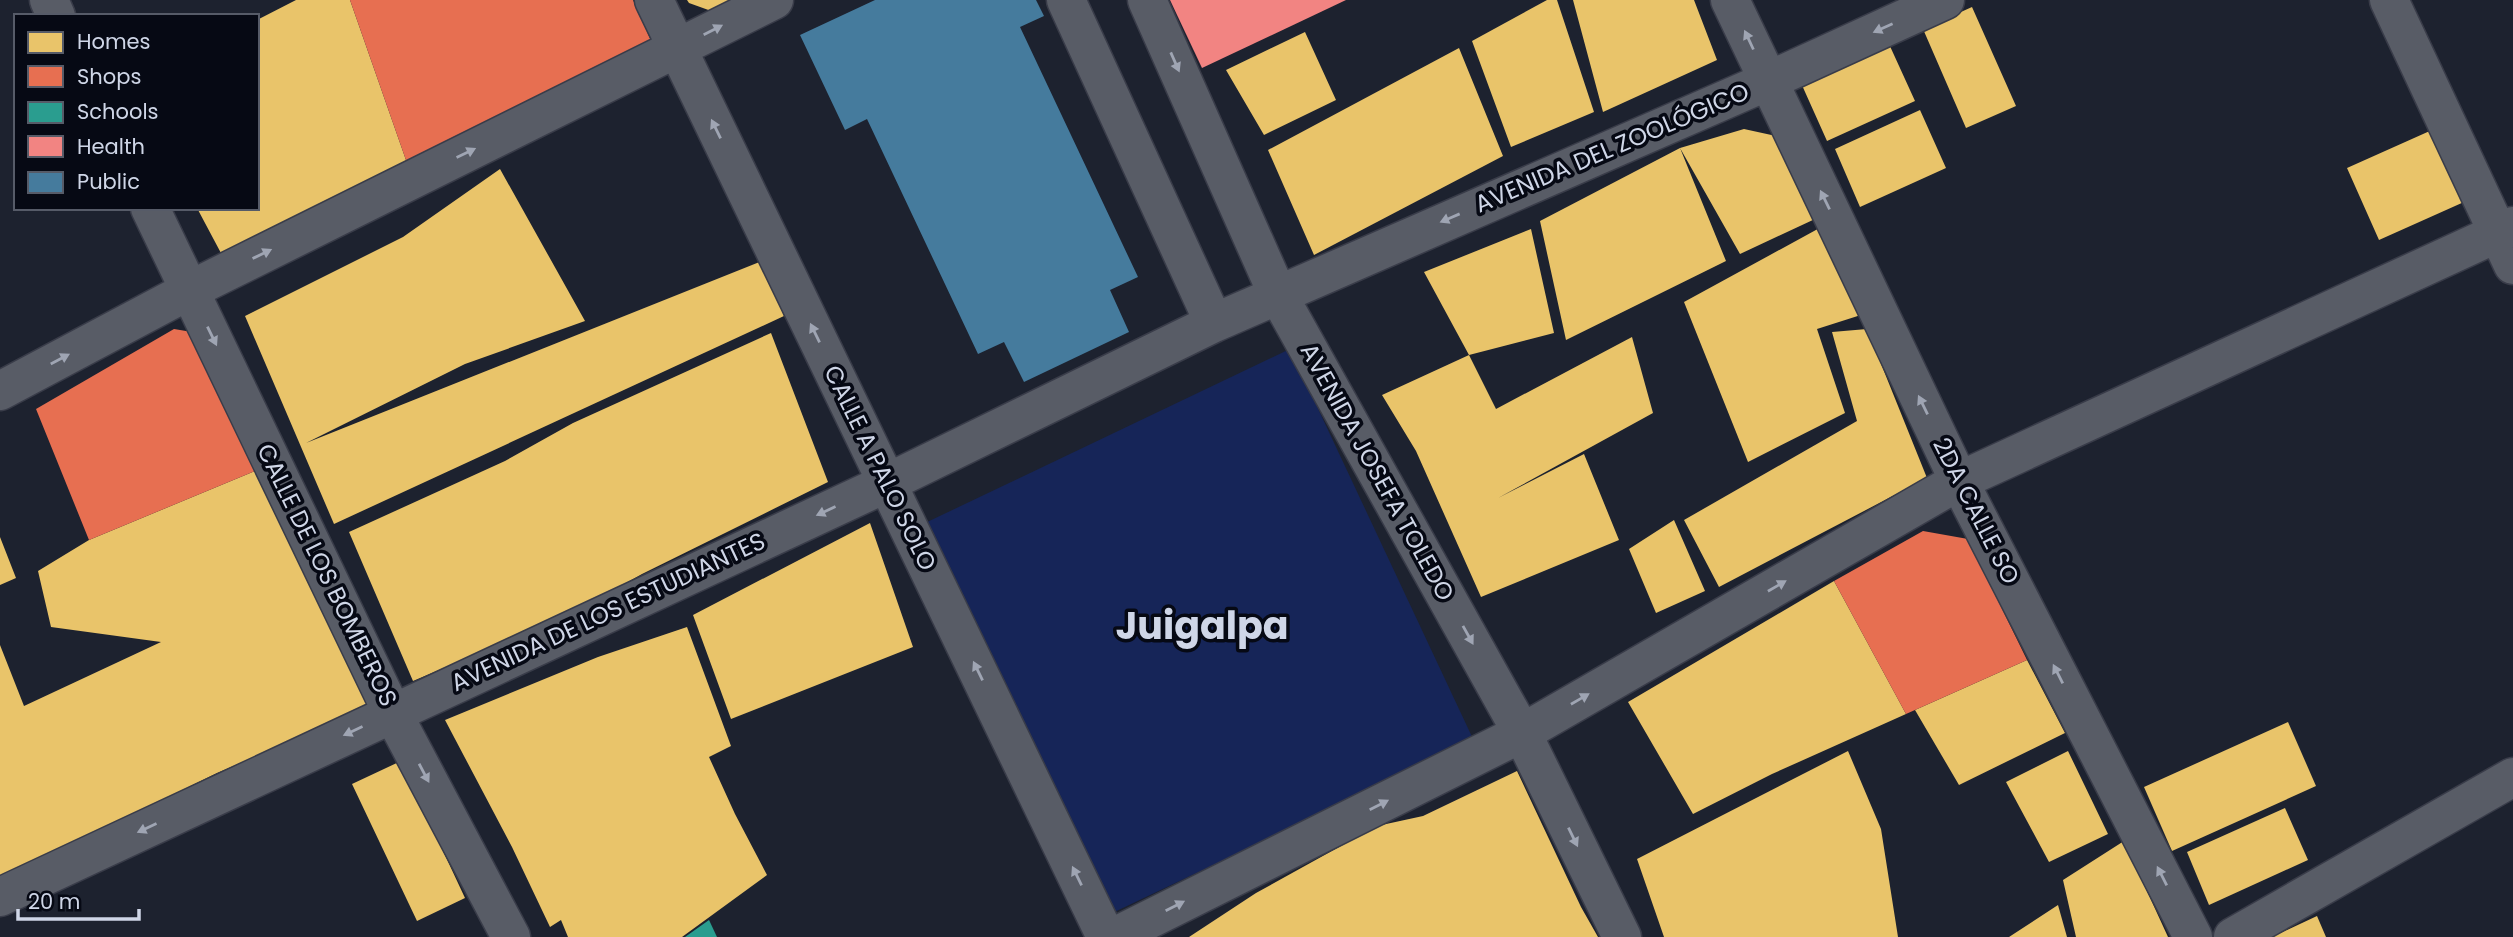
<svg xmlns="http://www.w3.org/2000/svg" width="2513" height="937" font-family="Poppins,sans-serif">
  <style>
    .green { fill: #162558 }
    .homes { fill: #e9c46a }
    .shops { fill: #e76f51 }
    .schools { fill: #2a9d8f }
    .health { fill: #f28482 }
    .public { fill: #457b9d }
    .lines { fill: none; stroke-linecap: round; stroke-linejoin: round }
    .minor-casing { stroke: #393c49; stroke-width: 41 }
    .minor { stroke: #585c66; stroke-width: 38 }
    .oneway { fill: #9fa5b3 }
    .labels { text-anchor: middle; stroke-width: 7; stroke-linejoin: round; paint-order: stroke }
    .street-label { font-size: 24px; fill: #cfd6e7; stroke: #060914 }
    .town-label { font-size: 38px; font-weight: bold; fill: #cfd6e7; stroke: #060914 }
  </style>
  <rect width="100%" height="100%" fill="#1d222f"/>
  <path class="green" d="M 1290,349 L 1474,741 L 1106,916 L 923,524 Z"/>
  <path class="homes" d="M 296,0 L 350,0 L 407,163 L 222,255 L 197,208 L 257,208 L 257,20 Z
    M 687,0 L 738,0 L 714,12 L 689,3 Z
    M 1547,0 L 1557,0 L 1594,112 L 1511,147 L 1472,41 Z
    M 1573,0 L 1694,0 L 1717,60 L 1603,112 Z
    M 1972,7 L 2016,106 L 1966,128 L 1923,29 Z
    M 1305,32 L 1336,100 L 1264,135 L 1226,70 Z
    M 1889,44 L 1915,101 L 1827,141 L 1801,83 Z
    M 1459,48 L 1503,156 L 1314,255 L 1268,150 Z
    M 1920,110 L 1946,168 L 1860,207 L 1835,149 Z
    M 1744,129 L 1776,136 L 1815,219 L 1740,254 L 1680,148 L 1726,261 L 1566,340 L 1540,221 L 1680,148 Z
    M 2432,130 L 2464,202 L 2379,240 L 2347,168 Z
    M 500,169 L 585,321 L 465,364 L 306,443 L 762,261 L 784,316 L 334,524 L 245,316 L 403,237 Z
    M 1825,225 L 1864,314 L 1817,329 L 1845,413 L 1748,462 L 1684,302 Z
    M 1531,229 L 1554,333 L 1469,355 L 1424,272 Z
    M 1867,329 L 1927,478 L 1719,587 L 1684,520 L 1857,421 L 1832,332 Z
    M 771,333 L 828,482 L 642,574 L 567,616 L 413,681 L 349,532 L 505,461 L 573,423 Z
    M 1632,337 L 1653,413 L 1498,498 L 1584,454 L 1619,540 L 1481,597 L 1416,451 L 1382,395 L 1469,355 L 1496,409 Z
    M 255,471 L 291,527 L 372,707 L 217,773 L 81,840 L 0,876 L 0,645 L 24,706 L 161,642 L 51,627 L 38,571 L 89,540 Z
    M 1674,520 L 1705,591 L 1656,613 L 1629,549 Z
    M 870,523 L 913,647 L 731,719 L 693,615 Z
    M 0,537 L 16,578 L 0,585 Z
    M 1834,581 L 1906,714 L 1772,774 L 1693,814 L 1628,702 Z
    M 687,627 L 731,746 L 709,757 L 735,814 L 767,875 L 682,937 L 568,937 L 561,920 L 550,927 L 512,847 L 445,720 L 598,657 Z
    M 2027,660 L 2065,733 L 1959,785 L 1915,710 Z
    M 2288,722 L 2316,786 L 2172,851 L 2144,787 Z
    M 1848,751 L 1881,829 L 1898,937 L 1664,937 L 1637,859 Z
    M 2068,751 L 2108,834 L 2049,862 L 2006,782 Z
    M 401,761 L 465,898 L 417,921 L 352,784 Z
    M 1517,771 L 1581,907 L 1598,937 L 1189,937 L 1256,893 L 1377,826 L 1423,816 Z
    M 2285,808 L 2308,860 L 2209,905 L 2187,852 Z
    M 2124,841 L 2168,937 L 2076,937 L 2063,880 Z
    M 2058,905 L 2067,937 L 2009,937 Z
    M 2317,916 L 2326,937 L 2272,937 Z"/>
  <path class="shops" d="M 350,0 L 633,0 L 652,43 L 407,163 Z
    M 174,329 L 192,332 L 255,471 L 89,540 L 36,409 Z
    M 1923,531 L 1968,539 L 2027,660 L 1906,714 L 1834,581 Z"/>
  <path class="schools" d="M 709,920 L 717,937 L 685,937 Z"/>
  <path class="health" d="M 1170,0 L 1346,0 L 1202,68 Z"/>
  <path class="public" d="M 875,0 L 1036,0 L 1044,16 L 1020,27 L 1138,277 L 1110,290 L 1129,332 L 1024,382 L 1004,342 L 978,354 L 867,119 L 845,130 L 800,35 Z"/>
  <g class="lines">
    <defs>
      <path id="minor" d="M 49,0 L 56,16
        M 654,0 L 1106,937
        M 1066,0 L 1214,323 L 1768,81 L 1945,0
        M 1147,0 L 1277,293 L 1522,733 L 1622,937
        M 1730,0 L 1959,481 L 2193,937
        M 2389,0 L 2513,265
        M 150,208 L 392,712 L 511,937
        M 0,391 L 190,290 L 774,0
        M 0,897 L 887,483 L 1214,323
        M 1114,937 L 1522,733 L 1959,481 L 2513,226
        M 2233,937 L 2513,777"/>
    </defs>
    <use href="#minor" class="minor-casing"/>
    <use href="#minor" class="minor"/>
  </g>
  <defs><path id="oneway-solid" d="M-6-.8H1V-3.2L6.5 0L1 3.2V.8H-6Z" transform="scale(1.75)"/></defs>
  <g class="oneway">
    <use href="#oneway-solid" transform="translate(1883 28) rotate(156)"/>
    <use href="#oneway-solid" transform="translate(713 30) rotate(-27)"/>
    <use href="#oneway-solid" transform="translate(1749 40) rotate(-115)"/>
    <use href="#oneway-solid" transform="translate(1175 62) rotate(66)"/>
    <use href="#oneway-solid" transform="translate(716 129) rotate(-116)"/>
    <use href="#oneway-solid" transform="translate(466 153) rotate(-26)"/>
    <use href="#oneway-solid" transform="translate(1825 200) rotate(-116)"/>
    <use href="#oneway-solid" transform="translate(1450 218) rotate(157)"/>
    <use href="#oneway-solid" transform="translate(262 254) rotate(-26)"/>
    <use href="#oneway-solid" transform="translate(815 333) rotate(-116)"/>
    <use href="#oneway-solid" transform="translate(212 336) rotate(64)"/>
    <use href="#oneway-solid" transform="translate(60 359) rotate(-28)"/>
    <use href="#oneway-solid" transform="translate(1923 405) rotate(-116)"/>
    <use href="#oneway-solid" transform="translate(826 511) rotate(155)"/>
    <use href="#oneway-solid" transform="translate(1777 586) rotate(-30)"/>
    <use href="#oneway-solid" transform="translate(1468 635) rotate(61)"/>
    <use href="#oneway-solid" transform="translate(978 671) rotate(-116)"/>
    <use href="#oneway-solid" transform="translate(2058 674) rotate(-117)"/>
    <use href="#oneway-solid" transform="translate(1580 699) rotate(-30)"/>
    <use href="#oneway-solid" transform="translate(353 731) rotate(155)"/>
    <use href="#oneway-solid" transform="translate(424 773) rotate(62)"/>
    <use href="#oneway-solid" transform="translate(1379 805) rotate(-27)"/>
    <use href="#oneway-solid" transform="translate(147 828) rotate(155)"/>
    <use href="#oneway-solid" transform="translate(1573 837) rotate(64)"/>
    <use href="#oneway-solid" transform="translate(1077 876) rotate(-116)"/>
    <use href="#oneway-solid" transform="translate(2162 876) rotate(-117)"/>
    <use href="#oneway-solid" transform="translate(1175 906) rotate(-27)"/>
  </g>
  <g class="labels">
    <g class="street-label">
      <text transform="translate(1612 148) rotate(-23)" y="8">AVENIDA DEL ZOOLÓGICO</text>
      <text transform="translate(880 468) rotate(64)" y="8">CALLE A PALO SOLO</text>
      <text transform="translate(1377 472) rotate(61)" y="8">AVENIDA JOSEFA TOLEDO</text>
      <text transform="translate(1976 511) rotate(63)" y="8">2DA CALLE SO</text>
      <text transform="translate(327 575) rotate(64)" y="8">CALLE DE LOS BOMBEROS</text>
      <text transform="translate(608 612) rotate(-25)" y="8">AVENIDA DE LOS ESTUDIANTES</text>
    </g>
    <g class="town-label">
      <text x="1202" y="639">Juigalpa</text>
    </g>
  </g>
  <rect x="14" y="14" width="245" height="196" fill="#060914" stroke="#565b68" stroke-width="2"/>
  <rect x="28" y="32" width="35" height="21" fill="#e9c46a" stroke="#565b68" stroke-width="2"/>
  <text x="77" y="49" font-size="21" fill="#cfd6e7">Homes</text>
  <rect x="28" y="66" width="35" height="21" fill="#e76f51" stroke="#565b68" stroke-width="2"/>
  <text x="77" y="84" font-size="21" fill="#cfd6e7">Shops</text>
  <rect x="28" y="102" width="35" height="21" fill="#2a9d8f" stroke="#565b68" stroke-width="2"/>
  <text x="77" y="119" font-size="21" fill="#cfd6e7">Schools</text>
  <rect x="28" y="136" width="35" height="21" fill="#f28482" stroke="#565b68" stroke-width="2"/>
  <text x="77" y="154" font-size="21" fill="#cfd6e7">Health</text>
  <rect x="28" y="172" width="35" height="21" fill="#457b9d" stroke="#565b68" stroke-width="2"/>
  <text x="77" y="189" font-size="21" fill="#cfd6e7">Public</text>
  <path d="M18 909v10h121v-10" fill="none" stroke="#cfd6e7" stroke-width="3.5"/>
  <text x="28" y="909" font-size="21" fill="#cfd6e7" stroke="#060914" stroke-width="5" paint-order="stroke">20 m</text>
</svg>
